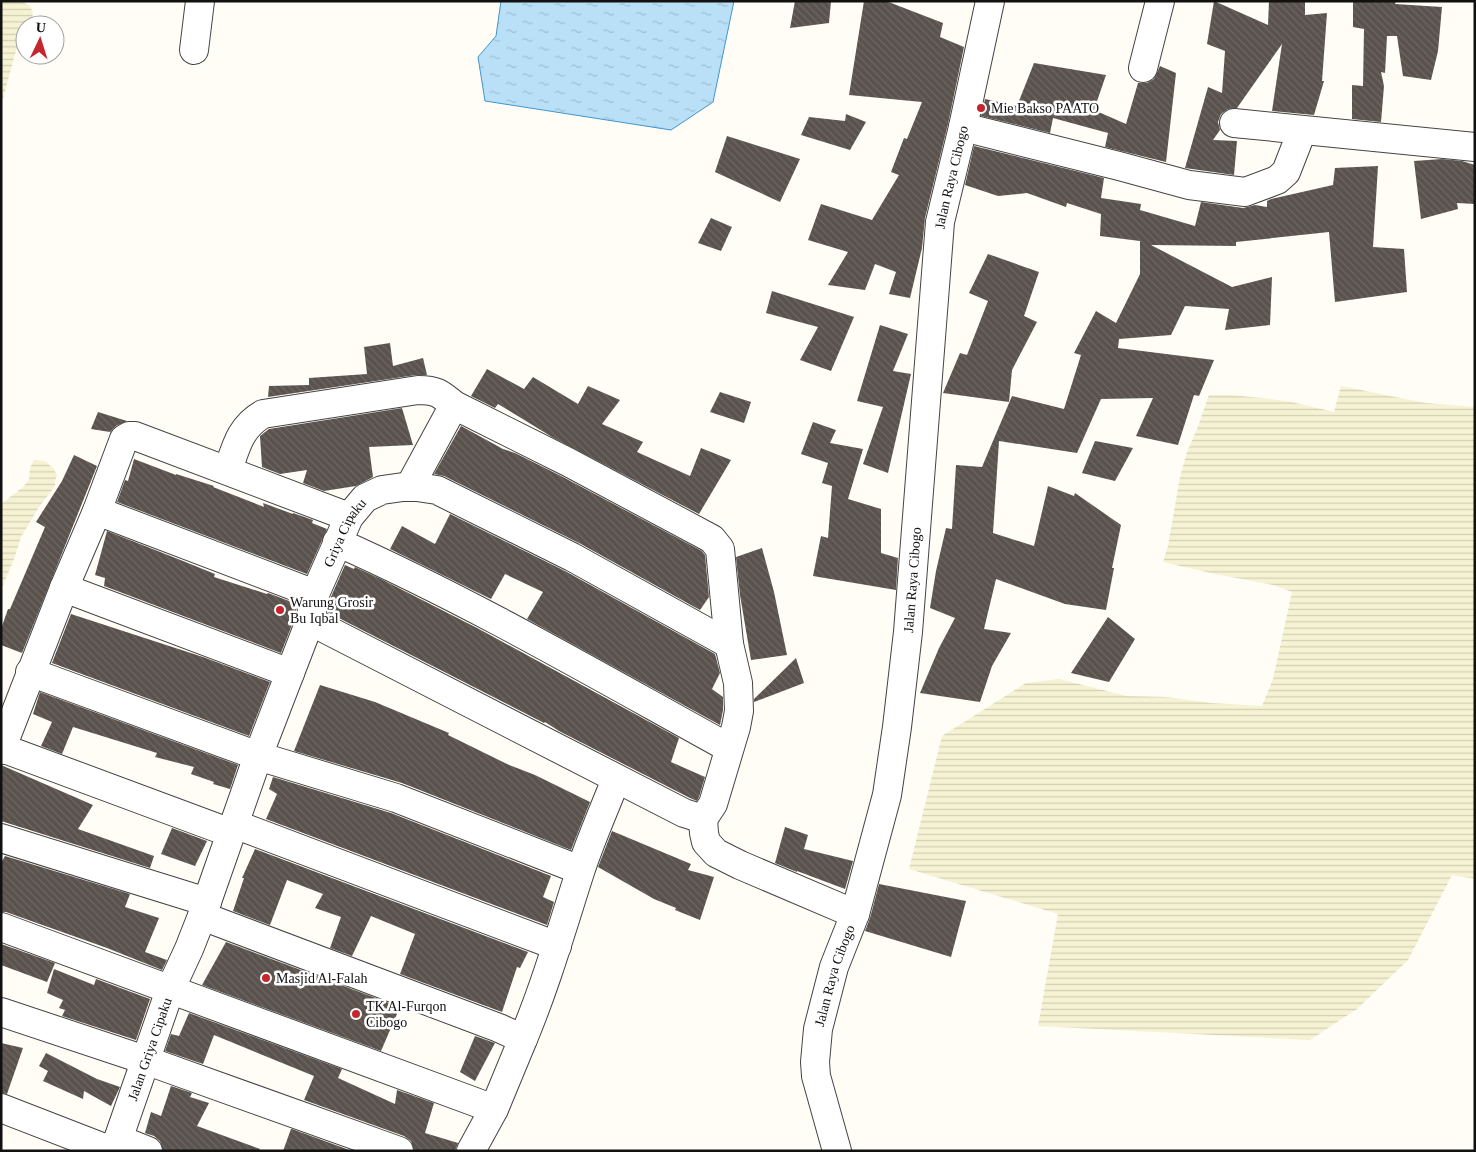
<svg xmlns="http://www.w3.org/2000/svg" width="1476" height="1152" font-family="Georgia,serif">
  <style>
    .farmland { fill: url(#farmland-rules) }
    .water { fill: url(#water-ripples); stroke: #3f96cf }
    .building { fill: url(#building-back-hatch) }
    .lines { fill: none; stroke-linecap: round; stroke-linejoin: round }
    .minor-casing { stroke: #444; stroke-width: 30 }
    .minor { stroke: #fff; stroke-width: 28 }
    .poi-dot { fill: #c4262e; stroke: #fff; stroke-width: 2 }
    .labels { text-anchor: middle; stroke-width: 5; stroke-linejoin: round; paint-order: stroke }
    .poi-label { font-size: 14px; fill: #111; stroke: #fff; text-anchor: start }
    .street-label { font-size: 14px; fill: #111; stroke: #fff }
  </style>
  <defs>
    <pattern id="farmland-rules" width="6" height="5" patternUnits="userSpaceOnUse" patternTransform="scale(1.25)"><rect width="6" height="5" fill="#f6f3d4"/><path d="M0 2.5h6" fill="none" stroke="#d2cfb5"/></pattern>
    <pattern id="water-ripples" width="26" height="14" patternUnits="userSpaceOnUse" patternTransform="scale(1.25)"><rect width="26" height="14" fill="#b9e0f7"/><path d="M2 4q2-2 4 0t4 0M15 11q2-2 4 0t4 0" fill="none" stroke="#9ebfd3"/></pattern>
    <pattern id="building-back-hatch" width="6" height="6" patternUnits="userSpaceOnUse" patternTransform="scale(1.25)"><rect width="6" height="6" fill="#5a524d"/><path d="M-1 5l2 2M0 0l6 6M5-1l2 2" fill="none" stroke="#6d6662"/></pattern>
  </defs>
  <rect width="100%" height="100%" fill="#fffdf5"/>
  <path class="farmland" d="M 1,1 L 20,1 L 29,5 L 33,12 L 31,25 L 25,25 L 25,29 L 21,32 L 1,106 Z
    M 1341,386 L 1426,403 L 1475,407 L 1475,879 L 1452,875 L 1408,960 L 1357,1009 L 1310,1040 L 1038,1026 L 1058,914 L 909,869 L 942,736 L 1026,683 L 1059,679 L 1127,696 L 1167,697 L 1211,703 L 1262,706 L 1273,679 L 1292,592 L 1273,585 L 1215,574 L 1163,562 L 1168,546 L 1180,477 L 1187,452 L 1197,429 L 1209,395 L 1232,395 L 1262,398 L 1292,402 L 1334,412 Z
    M 34,460 L 45,461 L 53,468 L 57,475 L 55,481 L 55,486 L 39,507 L 21,537 L 14,559 L 1,590 L 1,504 L 23,487 L 29,480 L 30,468 Z"/>
  <path class="water" d="M 501,1 L 734,1 L 713,102 L 671,130 L 485,101 L 478,57 L 496,36 Z"/>
  <path class="building" d="M 795,1 L 831,1 L 829,23 L 790,28 Z
    M 864,1 L 886,1 L 943,23 L 940,37 L 964,47 L 948,124 L 925,218 L 922,248 L 910,298 L 889,294 L 896,272 L 875,264 L 865,290 L 828,285 L 848,252 L 808,240 L 821,204 L 872,220 L 899,175 L 891,172 L 904,138 L 907,139 L 922,102 L 849,95 Z
    M 1214,1 L 1268,25 L 1269,1 L 1305,1 L 1305,15 L 1327,13 L 1322,81 L 1324,81 L 1314,115 L 1272,111 L 1282,44 L 1237,108 L 1228,109 L 1221,114 L 1218,122 L 1220,130 L 1213,140 L 1237,141 L 1234,175 L 1185,168 L 1208,87 L 1222,93 L 1225,51 L 1207,44 Z
    M 1353,1 L 1396,1 L 1395,4 L 1442,7 L 1438,51 L 1431,80 L 1403,76 L 1397,36 L 1387,36 L 1385,73 L 1381,72 L 1384,86 L 1381,122 L 1352,119 L 1352,85 L 1363,86 L 1364,29 L 1353,27 Z
    M 1034,63 L 1106,75 L 1094,110 L 1126,124 L 1138,83 L 1147,83 L 1154,79 L 1160,66 L 1176,73 L 1166,162 L 1105,147 L 1108,133 L 1053,118 L 1050,133 L 981,116 L 985,99 L 1017,106 Z
    M 846,114 L 866,122 L 850,150 L 801,135 L 809,117 L 845,121 Z
    M 727,136 L 800,159 L 780,202 L 715,172 Z
    M 974,146 L 1104,178 L 1101,198 L 1141,204 L 1140,210 L 1195,226 L 1201,202 L 1243,208 L 1255,205 L 1267,207 L 1267,201 L 1271,199 L 1333,185 L 1335,168 L 1378,166 L 1373,247 L 1404,249 L 1407,292 L 1335,302 L 1329,232 L 1236,242 L 1236,246 L 1151,245 L 1232,287 L 1272,277 L 1270,325 L 1225,330 L 1229,309 L 1185,306 L 1171,335 L 1119,339 L 1118,348 L 1214,360 L 1199,396 L 1194,395 L 1178,445 L 1136,436 L 1153,398 L 1101,399 L 1077,453 L 999,441 L 993,533 L 1034,546 L 1048,486 L 1074,496 L 1075,493 L 1121,525 L 1112,568 L 1114,568 L 1106,610 L 1065,604 L 996,579 L 984,629 L 1011,633 L 992,666 L 980,702 L 920,693 L 939,648 L 955,618 L 930,608 L 936,571 L 946,528 L 952,529 L 956,465 L 982,467 L 1012,396 L 1064,409 L 1081,355 L 1074,353 L 1096,311 L 1116,323 L 1140,274 L 1140,241 L 1100,236 L 1101,214 L 1067,203 L 1066,207 L 1027,193 L 998,196 L 965,185 Z
    M 1442,159 L 1462,161 L 1475,165 L 1475,204 L 1457,203 L 1458,209 L 1421,219 L 1414,161 Z
    M 711,218 L 732,227 L 721,251 L 698,243 Z
    M 988,254 L 1039,272 L 1024,316 L 1037,322 L 1012,370 L 1009,402 L 943,393 L 960,353 L 967,355 L 988,301 L 969,293 Z
    M 772,291 L 854,317 L 831,371 L 800,360 L 818,327 L 766,313 Z
    M 880,325 L 908,334 L 893,371 L 911,374 L 888,473 L 863,464 L 883,407 L 857,401 Z
    M 390,343 L 393,366 L 423,358 L 427,375 L 416,375 L 268,397 L 269,386 L 309,385 L 309,378 L 367,374 L 364,347 Z
    M 487,369 L 524,389 L 533,377 L 578,404 L 588,386 L 620,400 L 602,424 L 643,442 L 637,452 L 690,476 L 701,448 L 731,460 L 699,514 L 552,437 L 498,404 L 495,408 L 471,396 Z
    M 720,392 L 751,402 L 744,423 L 710,412 Z
    M 402,408 L 413,445 L 369,447 L 373,477 L 356,486 L 324,491 L 303,483 L 307,470 L 280,474 L 262,467 L 260,436 L 269,429 Z
    M 98,412 L 127,421 L 116,426 L 110,432 L 91,429 Z
    M 813,422 L 836,430 L 830,443 L 863,449 L 848,499 L 881,509 L 881,553 L 898,558 L 896,590 L 813,576 L 821,536 L 828,538 L 832,486 L 822,483 L 828,463 L 801,454 Z
    M 461,426 L 503,449 L 515,453 L 561,476 L 702,551 L 705,555 L 709,597 L 700,610 L 579,543 L 444,476 L 434,474 Z
    M 1095,441 L 1133,448 L 1115,481 L 1082,473 Z
    M 74,455 L 97,466 L 22,653 L 1,645 L 1,629 L 8,609 L 10,609 L 45,527 L 36,522 L 62,481 Z
    M 134,459 L 176,475 L 176,474 L 214,486 L 213,487 L 264,507 L 263,503 L 293,514 L 293,513 L 313,520 L 312,523 L 327,529 L 307,574 L 117,502 L 125,480 L 128,481 Z
    M 450,514 L 565,571 L 715,654 L 720,673 L 712,689 L 723,697 L 723,710 L 720,725 L 527,619 L 543,592 L 505,574 L 491,599 L 390,549 L 402,526 L 435,544 Z
    M 107,531 L 178,559 L 215,574 L 214,577 L 267,594 L 268,593 L 297,604 L 295,617 L 281,653 L 104,586 L 105,578 L 95,575 Z
    M 762,548 L 774,592 L 787,655 L 751,660 L 740,595 L 736,557 Z
    M 345,565 L 354,569 L 355,567 L 381,579 L 479,629 L 679,738 L 671,762 L 705,777 L 699,797 L 697,801 L 690,798 L 559,731 L 545,722 L 544,723 L 327,612 L 330,599 Z
    M 71,614 L 203,657 L 270,682 L 249,736 L 52,663 Z
    M 1108,617 L 1135,639 L 1109,682 L 1071,673 Z
    M 796,658 L 804,683 L 754,702 L 754,699 Z
    M 320,685 L 375,702 L 449,733 L 448,735 L 507,764 L 535,775 L 590,802 L 571,850 L 402,783 L 294,751 Z
    M 40,692 L 238,765 L 230,789 L 213,784 L 214,782 L 191,774 L 194,767 L 155,757 L 157,753 L 73,727 L 62,754 L 41,746 L 52,722 L 33,714 Z
    M 1,765 L 93,805 L 78,829 L 154,856 L 150,868 L 1,821 Z
    M 273,777 L 391,813 L 551,876 L 543,897 L 554,902 L 547,925 L 266,819 L 277,794 L 269,789 Z
    M 785,827 L 808,835 L 804,849 L 853,861 L 845,889 L 797,871 L 797,872 L 775,863 Z
    M 172,828 L 207,841 L 195,866 L 161,854 Z
    M 612,831 L 691,864 L 688,870 L 714,877 L 700,920 L 675,910 L 676,908 L 654,899 L 598,867 Z
    M 255,849 L 528,952 L 520,968 L 517,967 L 502,1012 L 400,974 L 415,934 L 371,916 L 352,956 L 330,948 L 341,917 L 315,908 L 323,894 L 287,880 L 270,925 L 233,911 L 244,878 L 242,878 Z
    M 5,856 L 130,894 L 125,907 L 159,918 L 145,952 L 167,960 L 162,970 L 107,948 L 6,912 L 1,912 L 1,863 Z
    M 879,884 L 966,901 L 951,957 L 865,931 L 870,918 Z
    M 226,942 L 400,1007 L 381,1051 L 202,985 Z
    M 1,944 L 55,963 L 47,982 L 1,965 Z
    M 54,969 L 94,985 L 96,979 L 150,999 L 136,1040 L 62,1016 L 65,1010 L 59,1008 L 63,1000 L 47,993 Z
    M 189,1013 L 342,1069 L 338,1078 L 395,1104 L 397,1090 L 434,1103 L 425,1133 L 458,1143 L 455,1151 L 414,1151 L 411,1141 L 404,1136 L 304,1100 L 314,1076 L 214,1035 L 203,1064 L 165,1051 L 171,1034 L 179,1036 Z
    M 475,1036 L 495,1043 L 475,1081 L 460,1072 Z
    M 1,1043 L 23,1048 L 7,1094 L 1,1093 Z
    M 46,1053 L 97,1079 L 120,1087 L 111,1106 L 84,1091 L 83,1099 L 43,1081 L 48,1071 L 39,1066 Z
    M 171,1086 L 192,1093 L 190,1097 L 209,1103 L 197,1126 L 260,1149 L 259,1151 L 163,1151 L 160,1141 L 154,1136 L 145,1133 L 151,1112 L 161,1116 Z
    M 291,1129 L 292,1129 L 352,1151 L 283,1151 Z"/>
  <g class="lines">
    <defs>
      <g id="minor">
        <path d="M 194,50 L 200,1"/>
        <path d="M 1143,68 L 1160,1"/>
        <path d="M 1234,123 L 1475,147"/>
        <path d="M 963,127 L 1119,166 L 1189,185 L 1245,192 L 1277,180 L 1286,172 L 1302,131"/>
        <path d="M 228,470 C 236,447 240,427 263,414 L 418,390 C 436,390 440,393 454,405 L 568,462 L 712,539 L 720,549 L 729,644 L 738,683 L 739,711 L 736,727 L 713,804 L 703,819 L 684,813 L 310,621"/>
        <path d="M 410,486 L 454,405"/>
        <path d="M 97,511 L 315,594"/>
        <path d="M 337,542 C 472,602 600,677 729,748"/>
        <path d="M 64,588 L 290,673"/>
        <path d="M 30,672 L 258,756 L 396,798 L 580,870"/>
        <path d="M 2,748 L 231,833"/>
        <path d="M 1,750 L 64,588 L 97,511 L 124,439 L 129,436 L 135,436 L 349,517"/>
        <path d="M 703,819 L 704,833 L 706,842 L 716,853 L 740,865 L 855,914"/>
        <path d="M 234,824 L 557,946"/>
        <path d="M 1,838 L 207,902"/>
        <path d="M 202,916 L 499,1028 L 523,1039 C 546,984 562,928 580,872 C 590,841 604,810 616,779"/>
        <path d="M 1,927 L 494,1109 L 523,1039"/>
        <path d="M 1,1012 L 145,1060 L 399,1151"/>
        <path d="M 1,1108 L 112,1151"/>
        <path d="M 118,1139 L 148,1151"/>
        <path id="s1" d="M 114,1151 L 170,990 L 189,949 L 202,916 L 258,756 L 310,621 L 315,594 L 349,517 L 365,498 L 382,490 L 410,486 L 437,490 L 572,557 L 729,644"/>
        <path d="M 471,1151 L 494,1109"/>
        <path id="s2" d="M 837,1151 L 816,1076 L 815,1062 L 818,1029 L 834,967 L 855,914 L 887,795 L 897,727 L 908,632 L 940,222 L 963,127 L 990,1"/>
      </g>
    </defs>
    <use href="#minor" class="minor-casing"/>
    <use href="#minor" class="minor"/>
  </g>
  <g class="poi-dot">
    <circle cx="981" cy="108" r="5"/>
    <circle cx="280" cy="610" r="5"/>
    <circle cx="266" cy="978" r="5"/>
    <circle cx="356" cy="1014" r="5"/>
  </g>
  <g class="labels">
    <g class="poi-label">
      <text x="991" y="113">Mie Bakso PAATO</text>
      <text x="290" y="607">Warung Grosir<tspan x="290" dy="16">Bu Iqbal</tspan></text>
      <text x="276" y="983">Masjid Al-Falah</text>
      <text x="366" y="1011">TK Al-Furqon<tspan x="366" dy="16">Cibogo</tspan></text>
    </g>
    <g class="street-label">
      <text dy="5" stroke="none"><textPath href="#s2" startOffset="991">Jalan Raya Cibogo</textPath></text>
      <text dy="5" stroke="none"><textPath href="#s1" startOffset="661">Griya Cipaku</textPath></text>
      <text dy="5" stroke="none"><textPath href="#s2" startOffset="586">Jalan Raya Cibogo</textPath></text>
      <text dy="5" stroke="none"><textPath href="#s2" startOffset="181">Jalan Raya Cibogo</textPath></text>
      <text dy="5" stroke="none"><textPath href="#s1" startOffset="108">Jalan Griya Cipaku</textPath></text>
    </g>
  </g>
  <rect width="1476" height="1152" fill="none" stroke="#111111" stroke-width="5"/>
  <g transform="translate(40 40) rotate(4)"><circle r="24" fill="#ffffff" stroke="#a0a0a0"/>
  <path d="M0-4L9 19L0 12L-9 19Z" fill="#c4262e"/>
  <text y="-8" font-size="14" font-weight="bold" text-anchor="middle" fill="#111111">U</text>
  </g>
</svg>
